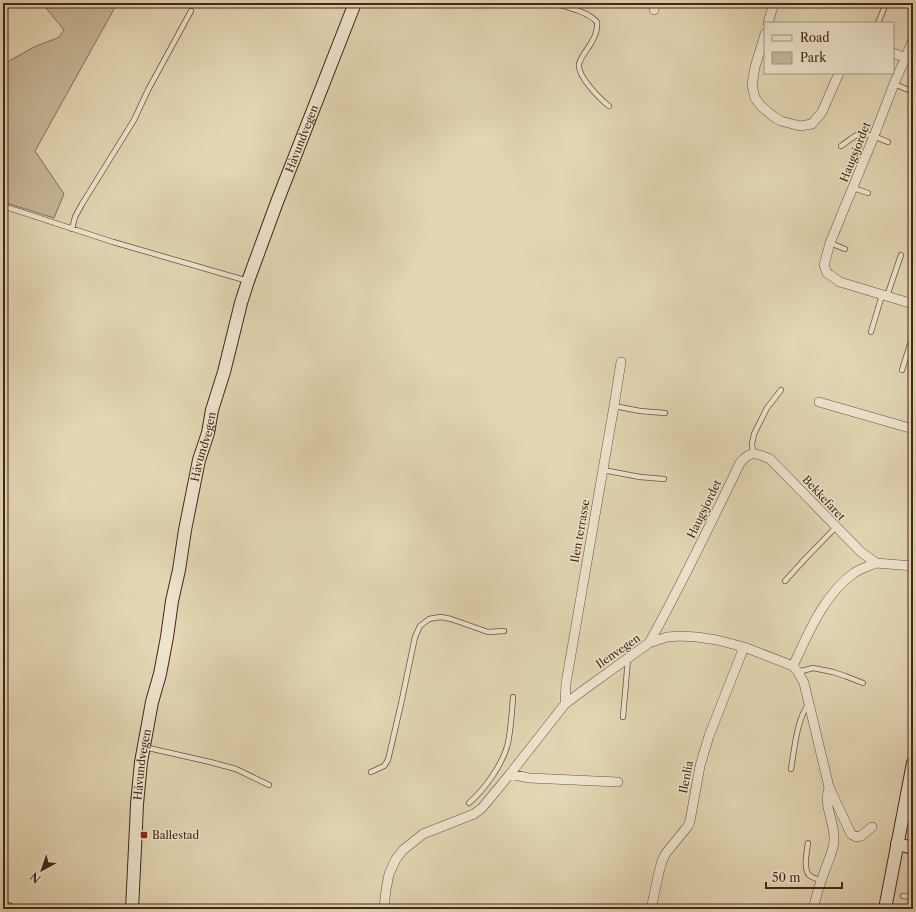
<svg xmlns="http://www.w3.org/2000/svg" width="916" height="912" font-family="'Libre Caslon Text',serif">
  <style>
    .green { fill: #c8b899; stroke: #876e58 }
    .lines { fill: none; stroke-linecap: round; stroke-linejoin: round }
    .lane-casing { stroke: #6d513f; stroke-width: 6 }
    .street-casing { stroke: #6d513f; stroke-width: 10 }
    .secondary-casing { stroke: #462518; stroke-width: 14 }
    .lane { stroke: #ede4ce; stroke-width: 4.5 }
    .street { stroke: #ede4ce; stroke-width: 9 }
    .secondary { stroke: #ede4ce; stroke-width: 12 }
    .poi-dot { fill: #8f2418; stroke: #ede4ce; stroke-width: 1.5 }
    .labels { text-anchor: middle; stroke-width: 3; stroke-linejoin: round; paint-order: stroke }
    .street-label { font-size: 11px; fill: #462518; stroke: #ede4ce }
    .poi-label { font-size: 11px; fill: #462518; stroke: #ede4ce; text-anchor: start }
  </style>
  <rect width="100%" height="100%" fill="#e3d6b3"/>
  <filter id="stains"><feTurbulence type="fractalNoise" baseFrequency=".005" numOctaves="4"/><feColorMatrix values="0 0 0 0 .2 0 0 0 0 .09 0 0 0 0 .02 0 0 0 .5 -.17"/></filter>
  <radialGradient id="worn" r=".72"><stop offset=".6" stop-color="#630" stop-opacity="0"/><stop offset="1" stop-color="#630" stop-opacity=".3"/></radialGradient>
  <path class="green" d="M 42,3 L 119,3 L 114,9 L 35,151 L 64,194 L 54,218 L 3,202 L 3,64 L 9,61 L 36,46 L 55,39 L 59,37 L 64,30 Z"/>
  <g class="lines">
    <defs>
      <path id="lane" d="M 552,3 C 566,7 587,11 597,22 C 598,31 594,38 590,45 C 586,51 581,57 579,64 C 577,76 600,99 609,106
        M 878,23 L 885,6
        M 894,84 L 911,91
        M 841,146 C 846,143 851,138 857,135 C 865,131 880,139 888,142
        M 853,188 L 868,193
        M 3,206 L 113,242 L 248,281
        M 72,229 L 75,217 L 82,204 L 134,120 L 148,90 L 191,11
        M 830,243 L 845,249
        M 887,296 L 901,255
        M 871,332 L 882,295
        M 902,370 L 913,335
        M 614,406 L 640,411 L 665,413
        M 753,453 L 752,444 L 754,434 L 767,408 L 781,390
        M 603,470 L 640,477 L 664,479
        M 785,581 L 804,560 L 836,527
        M 798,672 L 813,668 L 833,672 L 845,676 L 863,683
        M 623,717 L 628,659
        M 144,747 L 210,762 L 236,769 L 269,785
        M 791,769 C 794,751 797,719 808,705
        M 371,772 L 384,766 L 388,760 L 401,704 L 415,637 L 420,626 L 429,619 L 434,618 L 441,617 L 451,619 L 488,632 L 504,631
        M 469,803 C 485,789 503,764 508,743 C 511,728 512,712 513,697
        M 808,843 C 807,851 803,869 809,875 C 812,878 817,879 821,880
        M 903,896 L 913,897"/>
      <path id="street" d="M 654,10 L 655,3
        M 768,23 L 774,3
        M 765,34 L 755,67 L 752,85 L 755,98 L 761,106 L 774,117 L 781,121 L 800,126 L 812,124 L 822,112 L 839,73
        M 913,40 L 894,84 L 874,136 L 830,243 L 824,265 L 827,273 L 840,282 L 913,304
        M 893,53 L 906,58
        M 819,402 L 913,429
        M 649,643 C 682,584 711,523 740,463 C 750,450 756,453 770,459 L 861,552 L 876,563 L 913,566
        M 793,666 C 808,634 824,594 854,573 C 860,569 869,566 876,563
        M 565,704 L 566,683 L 614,406 L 621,362
        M 510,774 L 529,778 L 618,782
        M 384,909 L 386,890 L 389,874 L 396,859 L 403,850 L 423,834 L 474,814 L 482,808 L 510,774 L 565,704 L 585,689 L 649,643 L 667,637 L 680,636 L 697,637 L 717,640 L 744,647 L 793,666 L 798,672 L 804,683 L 829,787 L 851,834 L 856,837 L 861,836 L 872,827
        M 651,909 L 659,872 L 662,861 L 666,853 L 688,826 L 690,821 L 700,766 L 709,736 L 744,647
        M 813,909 C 816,896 820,883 825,870 C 828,861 834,850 834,840 C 835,821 823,808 829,787"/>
      <g id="secondary">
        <path d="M 897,844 L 913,848"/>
        <path d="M 3,908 L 8,909"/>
        <path id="s1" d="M 132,909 L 136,827 L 137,804 L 141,762 L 152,702 L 160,674 L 167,637 L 172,601 L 179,570 L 185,530 L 199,460 L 208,433 L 212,410 L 224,372 L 241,303 L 248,281 L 277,202 L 355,3"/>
        <path d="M 885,909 L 913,763"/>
      </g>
    </defs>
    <use href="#lane" class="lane-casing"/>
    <use href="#street" class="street-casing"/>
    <use href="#secondary" class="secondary-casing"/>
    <use href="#lane" class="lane"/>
    <use href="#street" class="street"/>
    <use href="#secondary" class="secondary"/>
  </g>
  <rect class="poi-dot" x="140" y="831" width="8" height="8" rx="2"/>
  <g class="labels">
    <g class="street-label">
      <text dy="4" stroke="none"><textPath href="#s1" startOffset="793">Håvundvegen</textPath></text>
      <text transform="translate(855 152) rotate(-68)" y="4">Haugsjordet</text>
      <text dy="4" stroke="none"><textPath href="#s1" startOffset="469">Håvundvegen</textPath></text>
      <text transform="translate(824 498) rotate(47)" y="4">Bekkefaret</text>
      <text transform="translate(704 509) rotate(-64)" y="4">Haugsjordet</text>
      <text transform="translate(580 531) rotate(-80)" y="4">Ilen terrasse</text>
      <text transform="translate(618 651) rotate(-35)" y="4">Ilenvegen</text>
      <text dy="4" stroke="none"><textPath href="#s1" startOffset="145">Håvundvegen</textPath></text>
      <text transform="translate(686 777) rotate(-79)" y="4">Ilenlia</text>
    </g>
    <g class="poi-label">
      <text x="152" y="839">Ballestad</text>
    </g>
  </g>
  <rect width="916" height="912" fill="none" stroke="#e3d6b3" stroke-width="16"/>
  <rect x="4" y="4" width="908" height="904" fill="none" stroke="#462518" stroke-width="2"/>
  <rect x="8" y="8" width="900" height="896" fill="none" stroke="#462518"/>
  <rect x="764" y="22" width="130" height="52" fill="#ede4ce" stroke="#aa9885"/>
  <rect x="772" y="35" width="20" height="6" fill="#ede4ce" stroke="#aa9885"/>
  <text x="800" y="42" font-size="12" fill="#462518">Road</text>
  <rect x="772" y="52" width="20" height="12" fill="#c8b899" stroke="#aa9885"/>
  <text x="800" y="62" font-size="12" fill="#462518">Park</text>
  <g transform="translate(42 870) rotate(220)" stroke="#ede4ce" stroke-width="3" paint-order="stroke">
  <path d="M0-3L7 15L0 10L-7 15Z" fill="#462518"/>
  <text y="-6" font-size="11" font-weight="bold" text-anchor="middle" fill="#462518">N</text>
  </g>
  <path d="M766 882v6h76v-6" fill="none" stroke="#462518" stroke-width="2"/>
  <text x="772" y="882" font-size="12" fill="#462518" stroke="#ede4ce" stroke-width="3" paint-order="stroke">50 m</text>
  <rect width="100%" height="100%" filter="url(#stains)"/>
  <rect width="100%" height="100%" fill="url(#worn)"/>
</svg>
